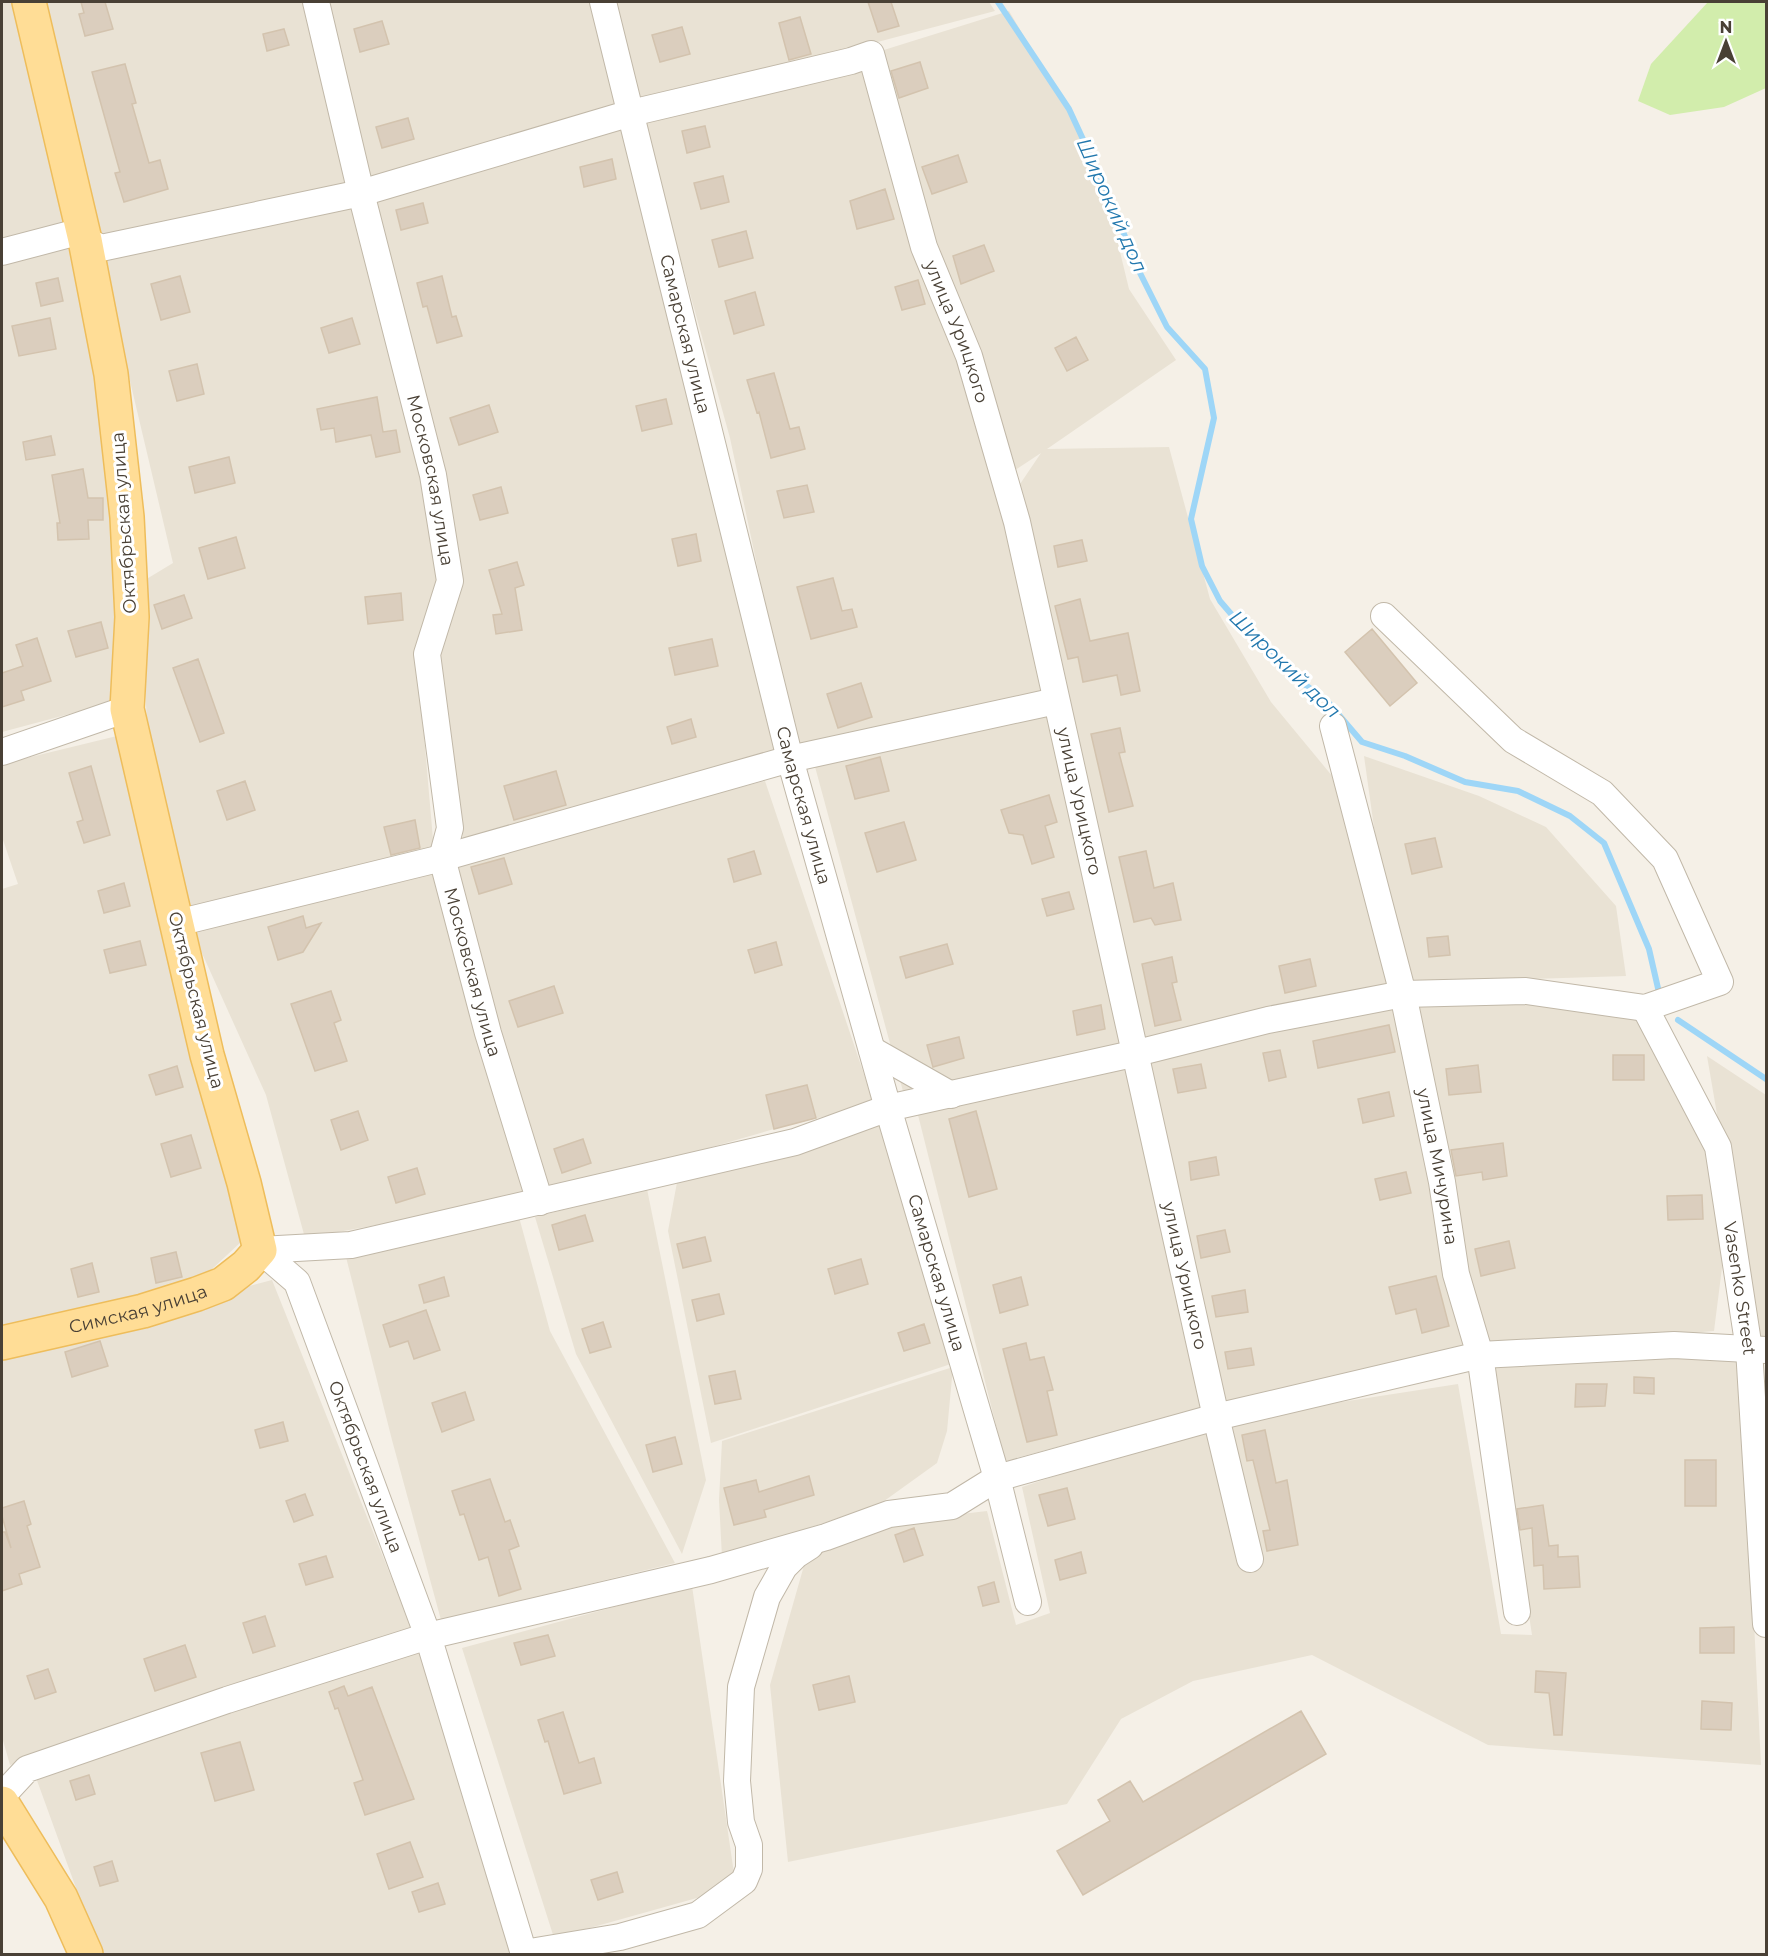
<svg xmlns="http://www.w3.org/2000/svg" width="1768" height="1956" font-family="Montserrat,sans-serif">
  <style>
    .residential { fill: #e9e2d4 }
    .green { fill: #d2edac }
    .lines { fill: none; stroke-linecap: round; stroke-linejoin: round }
    .stream { stroke: #9ed6f7; stroke-width: 6 }
    .building { fill: #dbcebe; stroke: #d3c3ae; stroke-width: 1.5 }
    .minor-casing { stroke: #c1b8a8; stroke-width: 28 }
    .major-casing { stroke: #eebd5b; stroke-width: 36 }
    .minor { stroke: #fff; stroke-width: 26 }
    .major { stroke: #ffdd96; stroke-width: 33 }
    .labels { text-anchor: middle; stroke-width: 6; stroke-linejoin: round; paint-order: stroke }
    .street-label { font-size: 18px; fill: #494035; stroke: #fff }
    .water-label { font-size: 20px; font-style: italic; fill: #2278ae; stroke: #fff }
  </style>
  <rect width="100%" height="100%" fill="#f5f0e7"/>
  <path class="residential" d="M 2,2 L 20,2 L 71,227 L 2,244 Z
    M 37,2 L 309,2 L 354,188 L 100,240 Z
    M 324,2 L 596,2 L 623,107 L 366,178 Z
    M 612,2 L 989,2 L 995,11 L 639,105 Z
    M 1009,11 L 1098,161 L 1129,289 L 1176,360 L 1047,449 L 1169,447 L 1210,599 L 1271,702 L 1333,777 L 1392,987 L 1143,1045 L 1016,490 L 1041,453 L 1012,472 L 871,54 Z
    M 866,66 L 1002,497 L 1050,694 L 796,749 L 730,438 L 642,120 Z
    M 625,124 L 774,751 L 463,839 L 436,654 L 449,616 L 372,195 Z
    M 357,200 L 419,441 L 443,581 L 417,654 L 434,851 L 185,910 L 148,744 L 140,583 L 173,563 L 100,254 Z
    M 78,244 L 114,427 L 118,701 L 2,732 L 2,261 Z
    M 1050,710 L 1127,1046 L 904,1095 L 814,763 Z
    M 121,735 L 241,1242 L 197,1283 L 2,1330 L 2,889 L 18,884 L 2,837 L 2,764 Z
    M 1364,756 L 1479,796 L 1546,827 L 1616,906 L 1626,976 L 1412,983 L 1378,856 Z
    M 765,781 L 874,1104 L 774,1129 L 545,1195 L 450,861 Z
    M 438,870 L 530,1197 L 305,1238 L 266,1095 L 192,931 Z
    M 1411,999 L 1523,999 L 1640,1016 L 1710,1150 L 1725,1244 L 1714,1331 L 1483,1350 Z
    M 1399,1007 L 1468,1349 L 1224,1404 L 1146,1059 Z
    M 1707,1056 L 1766,1095 L 1766,1341 L 1756,1341 Z
    M 1134,1062 L 1204,1408 L 1005,1461 L 918,1115 Z
    M 892,1117 L 960,1361 L 711,1443 L 668,1231 L 678,1177 Z
    M 647,1189 L 706,1480 L 682,1554 L 576,1354 L 535,1217 Z
    M 519,1217 L 550,1331 L 675,1563 L 441,1620 L 392,1440 L 345,1253 Z
    M 272,1280 L 412,1629 L 10,1765 L 2,1737 L 2,1356 L 82,1330 Z
    M 1741,1356 L 1761,1765 L 1488,1745 L 1312,1655 L 1193,1681 L 1121,1719 L 1067,1804 L 788,1862 L 770,1685 L 807,1555 L 894,1522 L 987,1511 L 1016,1625 L 1050,1613 L 1022,1487 L 1224,1420 L 1458,1384 L 1501,1634 L 1532,1635 L 1491,1365 L 1615,1358 Z
    M 953,1367 L 947,1431 L 937,1463 L 880,1504 L 722,1557 L 719,1500 L 722,1441 Z
    M 692,1586 L 736,1887 L 554,1938 L 462,1648 Z
    M 428,1636 L 517,1954 L 100,1954 L 35,1775 Z"/>
  <path class="green" d="M 1708,2 L 1766,2 L 1766,88 L 1724,107 L 1670,115 L 1638,101 L 1651,64 Z"/>
  <g class="lines">
    <path class="stream" d="M 998,2 L 1069,109 L 1106,189 L 1138,269 L 1167,327 L 1205,369 L 1214,418 L 1191,519 L 1202,566 L 1220,601 L 1250,636 L 1284,669 L 1327,701 L 1362,742 L 1405,756 L 1465,782 L 1518,791 L 1570,816 L 1604,843 L 1649,949 L 1660,997
      M 1678,1020 L 1766,1079"/>
  </g>
  <path class="building" d="M 81,2 L 105,2 L 113,29 L 85,36 L 79,14 L 84,13 Z
    M 868,2 L 891,2 L 899,26 L 878,32 Z
    M 800,17 L 811,54 L 789,60 L 779,23 Z
    M 382,21 L 389,44 L 360,52 L 354,29 Z
    M 682,27 L 690,54 L 660,62 L 652,35 Z
    M 284,29 L 289,45 L 267,51 L 263,34 Z
    M 920,62 L 928,88 L 899,98 L 891,71 Z
    M 125,64 L 136,103 L 132,104 L 149,163 L 160,160 L 168,189 L 124,202 L 115,173 L 120,172 L 92,72 Z
    M 408,118 L 414,139 L 382,148 L 376,127 Z
    M 705,126 L 710,147 L 687,153 L 682,131 Z
    M 958,155 L 967,182 L 932,194 L 922,167 Z
    M 612,159 L 616,179 L 584,187 L 580,167 Z
    M 723,176 L 729,202 L 701,209 L 694,183 Z
    M 885,189 L 894,219 L 857,229 L 850,201 Z
    M 423,203 L 428,223 L 401,230 L 396,210 Z
    M 746,231 L 753,258 L 719,267 L 712,240 Z
    M 984,245 L 994,271 L 961,284 L 953,256 Z
    M 180,276 L 190,312 L 161,320 L 151,284 Z
    M 442,276 L 452,317 L 456,316 L 462,336 L 437,343 L 427,306 L 423,307 L 417,283 Z
    M 58,278 L 63,301 L 41,306 L 36,283 Z
    M 918,280 L 925,304 L 902,310 L 895,287 Z
    M 755,292 L 764,325 L 734,334 L 725,301 Z
    M 50,318 L 56,349 L 19,356 L 12,326 Z
    M 352,318 L 360,344 L 329,353 L 321,328 Z
    M 1076,337 L 1088,360 L 1067,371 L 1055,348 Z
    M 197,364 L 204,394 L 177,401 L 169,371 Z
    M 774,373 L 790,429 L 799,427 L 805,449 L 771,458 L 759,412 L 757,413 L 747,380 Z
    M 377,397 L 383,432 L 396,430 L 400,452 L 376,457 L 371,435 L 336,442 L 334,428 L 321,430 L 317,409 Z
    M 666,399 L 672,424 L 642,431 L 636,406 Z
    M 489,405 L 498,432 L 459,445 L 450,418 Z
    M 51,436 L 55,455 L 26,460 L 23,442 Z
    M 229,457 L 235,483 L 195,493 L 189,467 Z
    M 83,469 L 88,498 L 103,498 L 103,520 L 88,520 L 89,539 L 58,540 L 57,523 L 60,523 L 52,475 Z
    M 807,485 L 814,512 L 784,518 L 777,491 Z
    M 501,487 L 508,513 L 480,520 L 473,495 Z
    M 696,534 L 701,561 L 678,566 L 672,539 Z
    M 236,537 L 245,568 L 208,579 L 199,548 Z
    M 1082,540 L 1087,561 L 1058,567 L 1054,546 Z
    M 517,562 L 524,585 L 515,588 L 522,630 L 496,634 L 493,615 L 502,614 L 489,570 Z
    M 833,578 L 842,611 L 852,609 L 857,627 L 811,639 L 797,587 Z
    M 401,593 L 403,620 L 368,624 L 365,597 Z
    M 184,595 L 192,618 L 162,629 L 154,605 Z
    M 1080,599 L 1090,641 L 1128,633 L 1140,691 L 1121,695 L 1117,675 L 1083,682 L 1078,657 L 1068,659 L 1055,606 Z
    M 101,622 L 108,648 L 76,657 L 68,631 Z
    M 1372,629 L 1417,683 L 1390,706 L 1345,652 Z
    M 37,638 L 51,681 L 21,691 L 24,700 L 2,707 L 2,673 L 23,666 L 16,645 Z
    M 712,639 L 718,666 L 675,675 L 669,648 Z
    M 198,659 L 224,733 L 200,742 L 173,668 Z
    M 861,683 L 872,717 L 838,728 L 827,694 Z
    M 691,719 L 696,737 L 672,744 L 667,727 Z
    M 1120,728 L 1125,752 L 1119,753 L 1133,806 L 1109,812 L 1091,734 Z
    M 880,757 L 889,791 L 855,799 L 846,766 Z
    M 91,766 L 110,835 L 84,843 L 77,822 L 83,820 L 69,773 Z
    M 556,771 L 566,805 L 514,820 L 504,786 Z
    M 245,781 L 255,810 L 227,820 L 217,791 Z
    M 1049,795 L 1057,822 L 1045,826 L 1054,857 L 1032,864 L 1023,835 L 1009,833 L 1001,810 Z
    M 415,820 L 420,848 L 391,855 L 384,827 Z
    M 904,822 L 916,860 L 877,872 L 865,833 Z
    M 1435,838 L 1442,867 L 1412,874 L 1405,844 Z
    M 754,851 L 761,874 L 734,882 L 728,859 Z
    M 1146,851 L 1154,888 L 1173,883 L 1181,920 L 1155,925 L 1151,918 L 1134,922 L 1119,857 Z
    M 504,858 L 512,884 L 479,894 L 471,867 Z
    M 124,883 L 130,906 L 104,913 L 98,891 Z
    M 1069,892 L 1074,909 L 1047,916 L 1042,899 Z
    M 303,916 L 306,928 L 321,923 L 303,952 L 278,960 L 268,927 Z
    M 1448,936 L 1450,955 L 1429,957 L 1427,938 Z
    M 140,941 L 146,965 L 110,973 L 104,950 Z
    M 776,942 L 782,965 L 755,973 L 748,950 Z
    M 947,944 L 953,964 L 906,978 L 900,957 Z
    M 1172,957 L 1177,982 L 1172,983 L 1181,1020 L 1155,1026 L 1142,964 Z
    M 1310,959 L 1316,986 L 1285,993 L 1279,966 Z
    M 554,986 L 563,1013 L 518,1027 L 509,1001 Z
    M 331,991 L 341,1020 L 334,1023 L 347,1061 L 315,1071 L 291,1004 Z
    M 1101,1005 L 1105,1029 L 1077,1035 L 1073,1011 Z
    M 1389,1025 L 1395,1052 L 1318,1068 L 1313,1041 Z
    M 959,1037 L 964,1058 L 933,1067 L 927,1045 Z
    M 1280,1050 L 1286,1077 L 1269,1081 L 1263,1053 Z
    M 1613,1055 L 1644,1055 L 1644,1080 L 1613,1080 Z
    M 1201,1064 L 1206,1088 L 1178,1093 L 1173,1069 Z
    M 1478,1065 L 1481,1092 L 1449,1095 L 1446,1069 Z
    M 177,1066 L 183,1087 L 156,1095 L 149,1075 Z
    M 807,1085 L 816,1118 L 774,1129 L 766,1095 Z
    M 1389,1092 L 1394,1116 L 1363,1123 L 1358,1099 Z
    M 358,1111 L 368,1140 L 341,1150 L 331,1120 Z
    M 976,1111 L 997,1189 L 969,1197 L 949,1119 Z
    M 191,1135 L 201,1168 L 171,1177 L 161,1144 Z
    M 583,1139 L 591,1163 L 562,1173 L 554,1149 Z
    M 1503,1143 L 1507,1176 L 1483,1180 L 1482,1172 L 1456,1176 L 1451,1150 Z
    M 1216,1157 L 1219,1175 L 1191,1180 L 1189,1162 Z
    M 417,1168 L 425,1194 L 396,1203 L 388,1177 Z
    M 1406,1172 L 1411,1193 L 1380,1200 L 1375,1179 Z
    M 1702,1195 L 1703,1219 L 1668,1220 L 1667,1196 Z
    M 585,1215 L 593,1241 L 559,1250 L 552,1225 Z
    M 1225,1230 L 1230,1252 L 1201,1258 L 1197,1236 Z
    M 705,1237 L 711,1261 L 683,1268 L 677,1244 Z
    M 1509,1241 L 1515,1268 L 1481,1276 L 1475,1249 Z
    M 176,1252 L 182,1277 L 156,1283 L 151,1258 Z
    M 861,1259 L 868,1284 L 835,1294 L 828,1269 Z
    M 92,1263 L 99,1292 L 78,1297 L 71,1269 Z
    M 1436,1276 L 1449,1326 L 1422,1333 L 1416,1309 L 1396,1314 L 1389,1287 Z
    M 444,1277 L 449,1296 L 424,1303 L 419,1285 Z
    M 1021,1277 L 1028,1305 L 1000,1313 L 993,1285 Z
    M 1245,1290 L 1248,1312 L 1216,1317 L 1212,1296 Z
    M 719,1294 L 724,1314 L 697,1321 L 692,1300 Z
    M 426,1310 L 440,1350 L 414,1359 L 408,1341 L 390,1347 L 383,1325 Z
    M 603,1322 L 611,1347 L 590,1353 L 582,1329 Z
    M 924,1324 L 930,1343 L 904,1351 L 898,1333 Z
    M 100,1341 L 108,1366 L 72,1377 L 65,1352 Z
    M 1026,1343 L 1030,1360 L 1044,1357 L 1053,1390 L 1047,1391 L 1057,1435 L 1027,1442 L 1003,1349 Z
    M 1251,1348 L 1254,1365 L 1228,1369 L 1225,1352 Z
    M 735,1371 L 741,1399 L 715,1404 L 709,1376 Z
    M 1634,1377 L 1654,1378 L 1654,1394 L 1634,1393 Z
    M 1576,1384 L 1607,1384 L 1605,1406 L 1575,1407 Z
    M 465,1392 L 474,1420 L 442,1432 L 432,1403 Z
    M 283,1422 L 288,1441 L 260,1448 L 255,1430 Z
    M 1265,1430 L 1276,1483 L 1287,1480 L 1298,1545 L 1267,1551 L 1263,1531 L 1270,1530 L 1253,1460 L 1247,1461 L 1242,1435 Z
    M 675,1437 L 682,1464 L 653,1472 L 646,1445 Z
    M 1685,1460 L 1716,1460 L 1716,1506 L 1685,1506 Z
    M 809,1476 L 814,1495 L 764,1510 L 766,1517 L 734,1525 L 724,1488 L 756,1480 L 759,1492 Z
    M 490,1479 L 505,1522 L 510,1520 L 519,1546 L 509,1550 L 521,1589 L 499,1596 L 488,1557 L 479,1560 L 464,1514 L 460,1515 L 452,1491 Z
    M 1067,1488 L 1075,1519 L 1048,1526 L 1039,1495 Z
    M 305,1494 L 313,1515 L 294,1522 L 286,1501 Z
    M 24,1501 L 31,1524 L 27,1526 L 40,1567 L 19,1574 L 22,1584 L 2,1591 L 2,1532 L 5,1532 L 11,1548 L 2,1516 L 2,1508 Z
    M 1543,1505 L 1549,1546 L 1558,1545 L 1558,1557 L 1578,1556 L 1580,1587 L 1544,1589 L 1543,1565 L 1534,1566 L 1532,1528 L 1520,1530 L 1517,1509 Z
    M 914,1528 L 923,1555 L 904,1562 L 895,1535 Z
    M 1081,1552 L 1086,1573 L 1060,1580 L 1055,1560 Z
    M 326,1556 L 333,1577 L 306,1585 L 299,1564 Z
    M 994,1582 L 999,1602 L 983,1606 L 978,1587 Z
    M 265,1616 L 275,1646 L 253,1653 L 243,1623 Z
    M 1734,1627 L 1734,1653 L 1700,1653 L 1700,1628 Z
    M 548,1635 L 555,1656 L 521,1665 L 514,1643 Z
    M 185,1645 L 196,1677 L 155,1691 L 144,1659 Z
    M 48,1669 L 56,1692 L 35,1699 L 27,1676 Z
    M 1536,1671 L 1566,1673 L 1562,1735 L 1554,1735 L 1549,1693 L 1535,1692 Z
    M 849,1676 L 855,1702 L 819,1710 L 813,1685 Z
    M 344,1686 L 348,1696 L 372,1687 L 414,1799 L 365,1815 L 354,1783 L 363,1780 L 338,1708 L 335,1709 L 329,1692 Z
    M 1702,1701 L 1732,1703 L 1731,1730 L 1701,1729 Z
    M 1301,1711 L 1326,1754 L 1083,1895 L 1057,1851 L 1110,1821 L 1098,1800 L 1130,1781 L 1143,1802 Z
    M 563,1712 L 579,1763 L 594,1758 L 601,1783 L 564,1794 L 548,1741 L 545,1742 L 538,1720 Z
    M 240,1742 L 254,1790 L 215,1801 L 201,1753 Z
    M 89,1775 L 95,1794 L 76,1800 L 70,1781 Z
    M 410,1842 L 423,1877 L 389,1889 L 377,1854 Z
    M 112,1861 L 118,1881 L 100,1886 L 94,1867 Z
    M 617,1872 L 623,1892 L 598,1900 L 591,1880 Z
    M 438,1883 L 445,1904 L 419,1912 L 412,1892 Z"/>
  <g class="lines">
    <defs>
      <g id="minor">
        <path id="s1" d="M 316,2 L 361,193 L 433,475 L 450,581 L 427,654 L 450,828 L 442,858 L 488,1033 L 540,1202"/>
        <path id="s2" d="M 603,2 L 790,759 L 888,1108 L 997,1478 L 1028,1602"/>
        <path id="s3" d="M 2,252 L 74,233 L 101,248 L 361,193 L 631,113 L 851,61 L 871,54 L 924,247 L 969,356 L 1017,522 L 1216,1417 L 1250,1559"/>
        <path id="s4" d="M 1333,726 L 1403,994 L 1442,1182 L 1456,1274 L 1480,1355 L 1517,1612"/>
        <path d="M 2,752 L 127,709"/>
        <path d="M 177,923 L 442,858 L 790,759 L 1056,701"/>
        <path id="s5" d="M 1645,1008 L 1718,1147 L 1749,1349 L 1766,1624"/>
        <path d="M 872,1050 L 951,1095"/>
        <path d="M 260,1250 L 351,1245 L 795,1142 L 888,1108 L 1137,1053 L 1268,1020 L 1403,994 L 1526,991 L 1645,1008 L 1720,982 L 1665,859 L 1602,793 L 1513,740 L 1384,616"/>
        <path id="s6" d="M 260,1250 L 297,1282 L 428,1636 L 524,1954"/>
        <path d="M 2,1796 L 27,1769 L 227,1700 L 428,1636 L 711,1570 L 826,1537 L 889,1514 L 952,1506 L 997,1478 L 1216,1417 L 1480,1355 L 1674,1345 L 1766,1350"/>
        <path d="M 524,1953 L 620,1937 L 698,1915 L 744,1881 L 749,1869 L 749,1845 L 741,1822 L 737,1781 L 741,1687 L 767,1597 L 784,1567 L 796,1555 L 810,1546"/>
      </g>
      <g id="major">
        <path id="s7" d="M 2,1343 L 143,1311 L 197,1294 L 223,1284 L 246,1266 L 260,1250 L 244,1183 L 207,1055 L 127,709 L 132,617 L 127,517 L 111,374 L 85,240 L 29,2"/>
        <path d="M 2,1803 L 61,1898 L 86,1954"/>
      </g>
    </defs>
    <use href="#minor" class="minor-casing"/>
    <use href="#major" class="major-casing"/>
    <use href="#minor" class="minor"/>
    <use href="#major" class="major"/>
  </g>
  <g class="labels">
    <g class="street-label">
      <text dy="6" stroke="none"><textPath href="#s3" startOffset="1191">улица Урицкого</textPath></text>
      <text dy="6" stroke="none"><textPath href="#s2" startOffset="342">Самарская улица</textPath></text>
      <text dy="6" stroke="none"><textPath href="#s1" startOffset="492">Московская улица</textPath></text>
      <text transform="translate(124 523) rotate(-94)" y="6">Октябрьская улица</text>
      <text dy="6" stroke="none"><textPath href="#s3" startOffset="1677">улица Урицкого</textPath></text>
      <text dy="6" stroke="none"><textPath href="#s2" startOffset="828">Самарская улица</textPath></text>
      <text dy="6" stroke="none"><textPath href="#s1" startOffset="996">Московская улица</textPath></text>
      <text transform="translate(196 1000) rotate(76)" y="6">Октябрьская улица</text>
      <text dy="6" stroke="none"><textPath href="#s4" startOffset="453">улица Мичурина</textPath></text>
      <text dy="6" stroke="none"><textPath href="#s2" startOffset="1314">Самарская улица</textPath></text>
      <text dy="6" stroke="none"><textPath href="#s3" startOffset="2163">улица Урицкого</textPath></text>
      <text dy="6" stroke="none"><textPath href="#s5" startOffset="300">Vasenko Street</textPath></text>
      <text dy="6" stroke="none"><textPath href="#s7" startOffset="140">Симская улица</textPath></text>
      <text dy="6" stroke="none"><textPath href="#s6" startOffset="246">Октябрьская улица</textPath></text>
    </g>
    <g class="water-label">
      <text transform="translate(1112 205) rotate(66)" y="7">Широкий дол</text>
      <text transform="translate(1285 664) rotate(44)" y="7">Широкий дол</text>
    </g>
  </g>
  <rect width="1768" height="1956" fill="none" stroke="#494035" stroke-width="6"/>
  <g transform="translate(1726 42)" stroke="#ffffff" stroke-width="4.5" paint-order="stroke">
  <path d="M0-4.5L10 22L0 15L-10 22Z" fill="#494035"/>
  <text y="-9" font-size="16" font-weight="bold" text-anchor="middle" fill="#494035">N</text>
  </g>
</svg>
